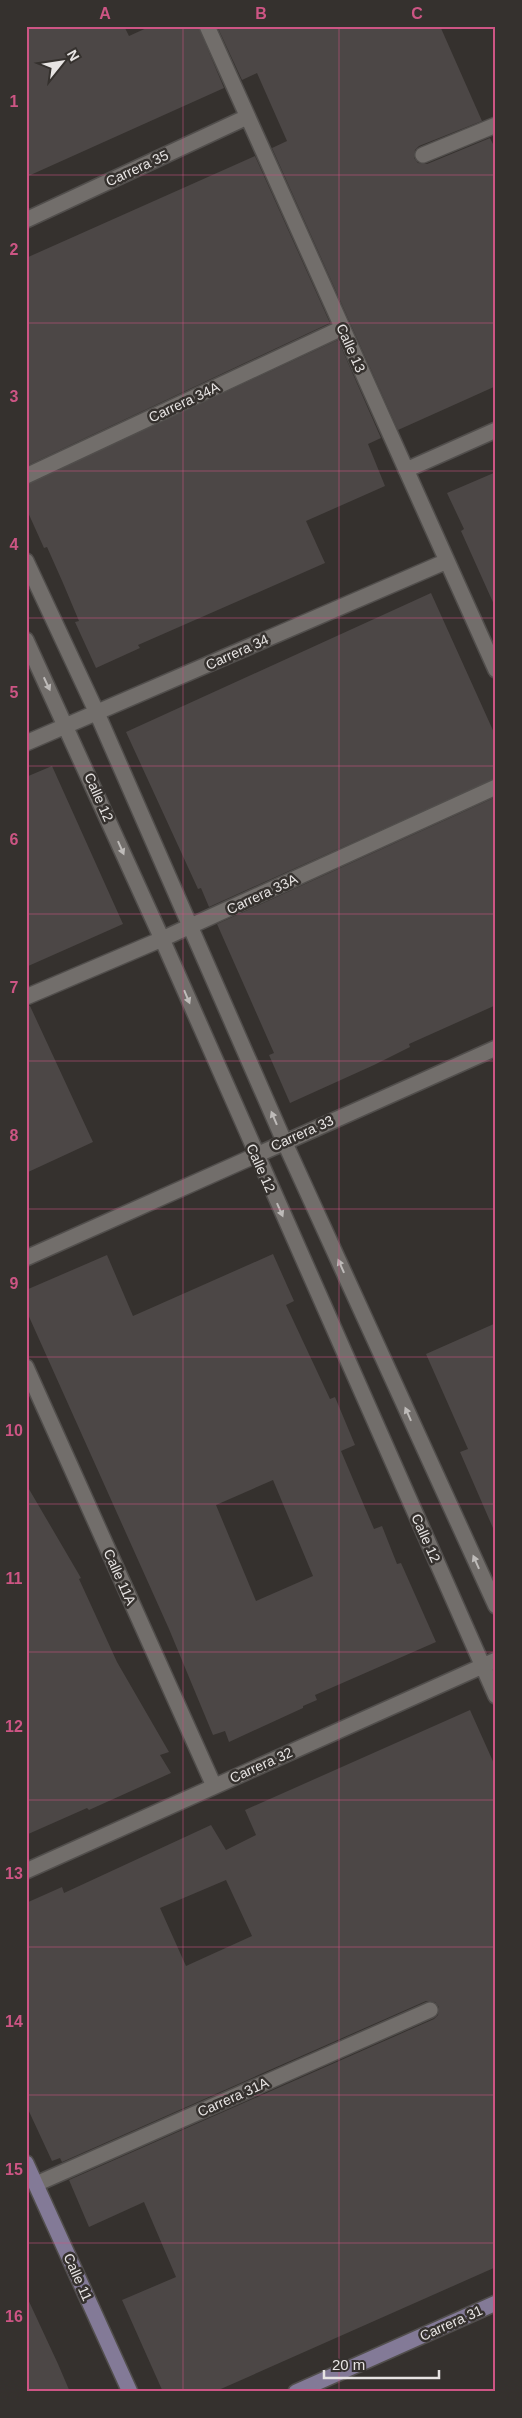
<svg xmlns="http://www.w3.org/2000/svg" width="522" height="2418" font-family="Helvetica,sans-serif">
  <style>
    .building { fill: #4c4746; fill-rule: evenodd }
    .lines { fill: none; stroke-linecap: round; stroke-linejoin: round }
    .street-casing { stroke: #514e4c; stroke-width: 18 }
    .secondary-casing { stroke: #514e4c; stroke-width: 18 }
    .street { stroke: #726e6b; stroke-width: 15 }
    .secondary { stroke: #837a97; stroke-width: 15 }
    .oneway { fill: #bebbb9 }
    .grid { fill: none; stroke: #cd5584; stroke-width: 1; stroke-opacity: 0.55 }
    .labels { text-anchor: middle; stroke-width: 5; stroke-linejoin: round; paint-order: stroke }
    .street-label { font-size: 14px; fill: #e7e4e3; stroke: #35312e }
    .neatline { fill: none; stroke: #cd5584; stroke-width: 2 }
    .grid-label { font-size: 16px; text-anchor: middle; font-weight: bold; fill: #cd5584 }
  </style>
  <rect width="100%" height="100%" fill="#35312e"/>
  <path class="building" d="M 26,26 L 124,26 L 129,36 L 151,26 L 198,26 L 224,88 L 26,177 Z
    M 217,26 L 440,26 L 482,121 L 419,146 L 415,150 L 414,158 L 418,163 L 427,164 L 490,138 L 496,150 L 496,386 L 398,430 L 272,148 L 287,141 L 257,73 L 242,80 Z
    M 255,156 L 330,323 L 26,466 L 26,258 Z
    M 338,340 L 381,438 L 368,444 L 385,486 L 306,521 L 325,563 L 138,645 L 140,648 L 96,668 L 75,622 L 79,621 L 63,583 L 47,547 L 44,548 L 26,508 L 26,485 Z
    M 496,472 L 496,609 L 461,531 L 464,529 L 447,493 Z
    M 431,593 L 496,737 L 496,778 L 209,907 L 201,888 L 198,889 L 126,732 Z
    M 52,766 L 123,924 L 26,967 L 26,777 Z
    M 496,797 L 496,1005 L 409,1044 L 410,1047 L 374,1065 L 290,1103 L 269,1055 L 274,1053 L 217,924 Z
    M 26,1006 L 30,1006 L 93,1142 L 26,1173 Z
    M 273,1254 L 294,1301 L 286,1305 L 330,1399 L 335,1397 L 355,1445 L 341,1451 L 374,1529 L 382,1526 L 397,1564 L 401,1563 L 436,1642 L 315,1695 L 317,1700 L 303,1706 L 303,1708 L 229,1742 L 225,1731 L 213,1735 L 169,1629 L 26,1310 L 26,1290 L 107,1255 L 133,1316 ZM 273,1480 L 313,1576 L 256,1601 L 216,1505 Z
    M 496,1323 L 496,1535 L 460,1452 L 468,1449 L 426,1354 Z
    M 26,1484 L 81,1578 L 79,1579 L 117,1662 L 169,1752 L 160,1755 L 171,1773 L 89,1810 L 87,1808 L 26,1835 Z
    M 470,1710 L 496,1768 L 496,2267 L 214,2392 L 163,2392 L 122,2300 L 176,2277 L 144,2202 L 89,2227 L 69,2180 L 434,2019 L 438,2015 L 439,2007 L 435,2002 L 426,2001 L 62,2162 L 60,2158 L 52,2161 L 26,2105 L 26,1903 L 62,1887 L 64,1893 L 211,1825 L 226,1850 L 256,1835 L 245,1810 ZM 226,1880 L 252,1936 L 186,1966 L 160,1908 Z
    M 26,2295 L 58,2364 L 70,2392 L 26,2392 Z"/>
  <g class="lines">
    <defs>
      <path id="street" d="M 207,26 L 496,670
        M 423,155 L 496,125
        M 26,220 L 247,117
        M 406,470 L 496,430
        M 26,476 L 342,328
        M 26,561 L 97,713 L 284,1141 L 496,1606
        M 26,640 L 162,939 L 496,1696
        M 26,743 L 447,561
        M 26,997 L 162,939 L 496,787
        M 26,1258 L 496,1048
        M 26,1367 L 214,1786
        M 26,1871 L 496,1660
        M 36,2184 L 430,2010"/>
      <path id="secondary" d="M 26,2163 L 130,2392
        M 296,2392 L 496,2303"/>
    </defs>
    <use href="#street" class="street-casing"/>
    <use href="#secondary" class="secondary-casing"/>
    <use href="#street" class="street"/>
    <use href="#secondary" class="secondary"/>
  </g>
  <defs><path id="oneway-solid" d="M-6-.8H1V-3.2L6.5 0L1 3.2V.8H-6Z" transform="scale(1.25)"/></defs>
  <g class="oneway">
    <use href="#oneway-solid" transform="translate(47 684) rotate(65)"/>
    <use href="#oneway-solid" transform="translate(121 848) rotate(66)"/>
    <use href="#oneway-solid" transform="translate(187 997) rotate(67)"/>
    <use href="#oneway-solid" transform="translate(274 1118) rotate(-113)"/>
    <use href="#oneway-solid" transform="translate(280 1210) rotate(66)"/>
    <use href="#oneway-solid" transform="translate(341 1266) rotate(-114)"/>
    <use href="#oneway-solid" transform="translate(408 1414) rotate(-114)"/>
    <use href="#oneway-solid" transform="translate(476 1562) rotate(-114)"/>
  </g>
  <path class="grid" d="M 183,26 L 183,2392M 339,26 L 339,2392M 26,175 L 496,175M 26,323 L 496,323M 26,471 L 496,471M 26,618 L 496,618M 26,766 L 496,766M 26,914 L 496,914M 26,1061 L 496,1061M 26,1209 L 496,1209M 26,1357 L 496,1357M 26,1504 L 496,1504M 26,1652 L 496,1652M 26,1800 L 496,1800M 26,1947 L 496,1947M 26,2095 L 496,2095M 26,2243 L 496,2243"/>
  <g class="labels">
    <g class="street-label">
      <text transform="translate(137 168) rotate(-25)" y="5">Carrera 35</text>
      <text transform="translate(351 348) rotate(66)" y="5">Calle 13</text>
      <text transform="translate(184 402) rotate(-25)" y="5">Carrera 34A</text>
      <text transform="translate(237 652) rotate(-24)" y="5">Carrera 34</text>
      <text transform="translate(99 797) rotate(66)" y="5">Calle 12</text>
      <text transform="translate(262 894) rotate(-25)" y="5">Carrera 33A</text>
      <text transform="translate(302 1133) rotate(-24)" y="5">Carrera 33</text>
      <text transform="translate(261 1168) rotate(66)" y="5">Calle 12</text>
      <text transform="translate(426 1538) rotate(66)" y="5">Calle 12</text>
      <text transform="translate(120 1577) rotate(66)" y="5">Calle 11A</text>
      <text transform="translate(261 1765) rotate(-24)" y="5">Carrera 32</text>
      <text transform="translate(233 2097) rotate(-24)" y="5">Carrera 31A</text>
      <text transform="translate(78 2277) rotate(66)" y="5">Calle 11</text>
      <text transform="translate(451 2323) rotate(-24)" y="5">Carrera 31</text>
    </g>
  </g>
  <rect width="522" height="2418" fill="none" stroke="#35312e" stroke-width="55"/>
  <g transform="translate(62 62) rotate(60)" stroke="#35312e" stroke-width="4" paint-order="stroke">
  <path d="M0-4L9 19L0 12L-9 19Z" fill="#e7e4e3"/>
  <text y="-8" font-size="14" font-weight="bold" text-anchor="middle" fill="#e7e4e3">N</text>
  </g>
  <path d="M324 2370v8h115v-8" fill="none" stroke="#e7e4e3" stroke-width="2.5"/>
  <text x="332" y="2370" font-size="15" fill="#e7e4e3" stroke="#35312e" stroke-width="4" paint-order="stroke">20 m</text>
  <rect x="28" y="28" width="466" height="2362" class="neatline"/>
  <g class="grid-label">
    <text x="105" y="19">A</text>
    <text x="261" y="19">B</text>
    <text x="417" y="19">C</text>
    <text x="14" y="107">1</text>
    <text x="14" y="255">2</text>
    <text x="14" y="402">3</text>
    <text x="14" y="550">4</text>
    <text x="14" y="698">5</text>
    <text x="14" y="845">6</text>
    <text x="14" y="993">7</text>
    <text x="14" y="1141">8</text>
    <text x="14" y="1289">9</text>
    <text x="14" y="1436">10</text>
    <text x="14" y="1584">11</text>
    <text x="14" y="1732">12</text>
    <text x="14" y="1879">13</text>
    <text x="14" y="2027">14</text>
    <text x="14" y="2175">15</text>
    <text x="14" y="2322">16</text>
  </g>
</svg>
